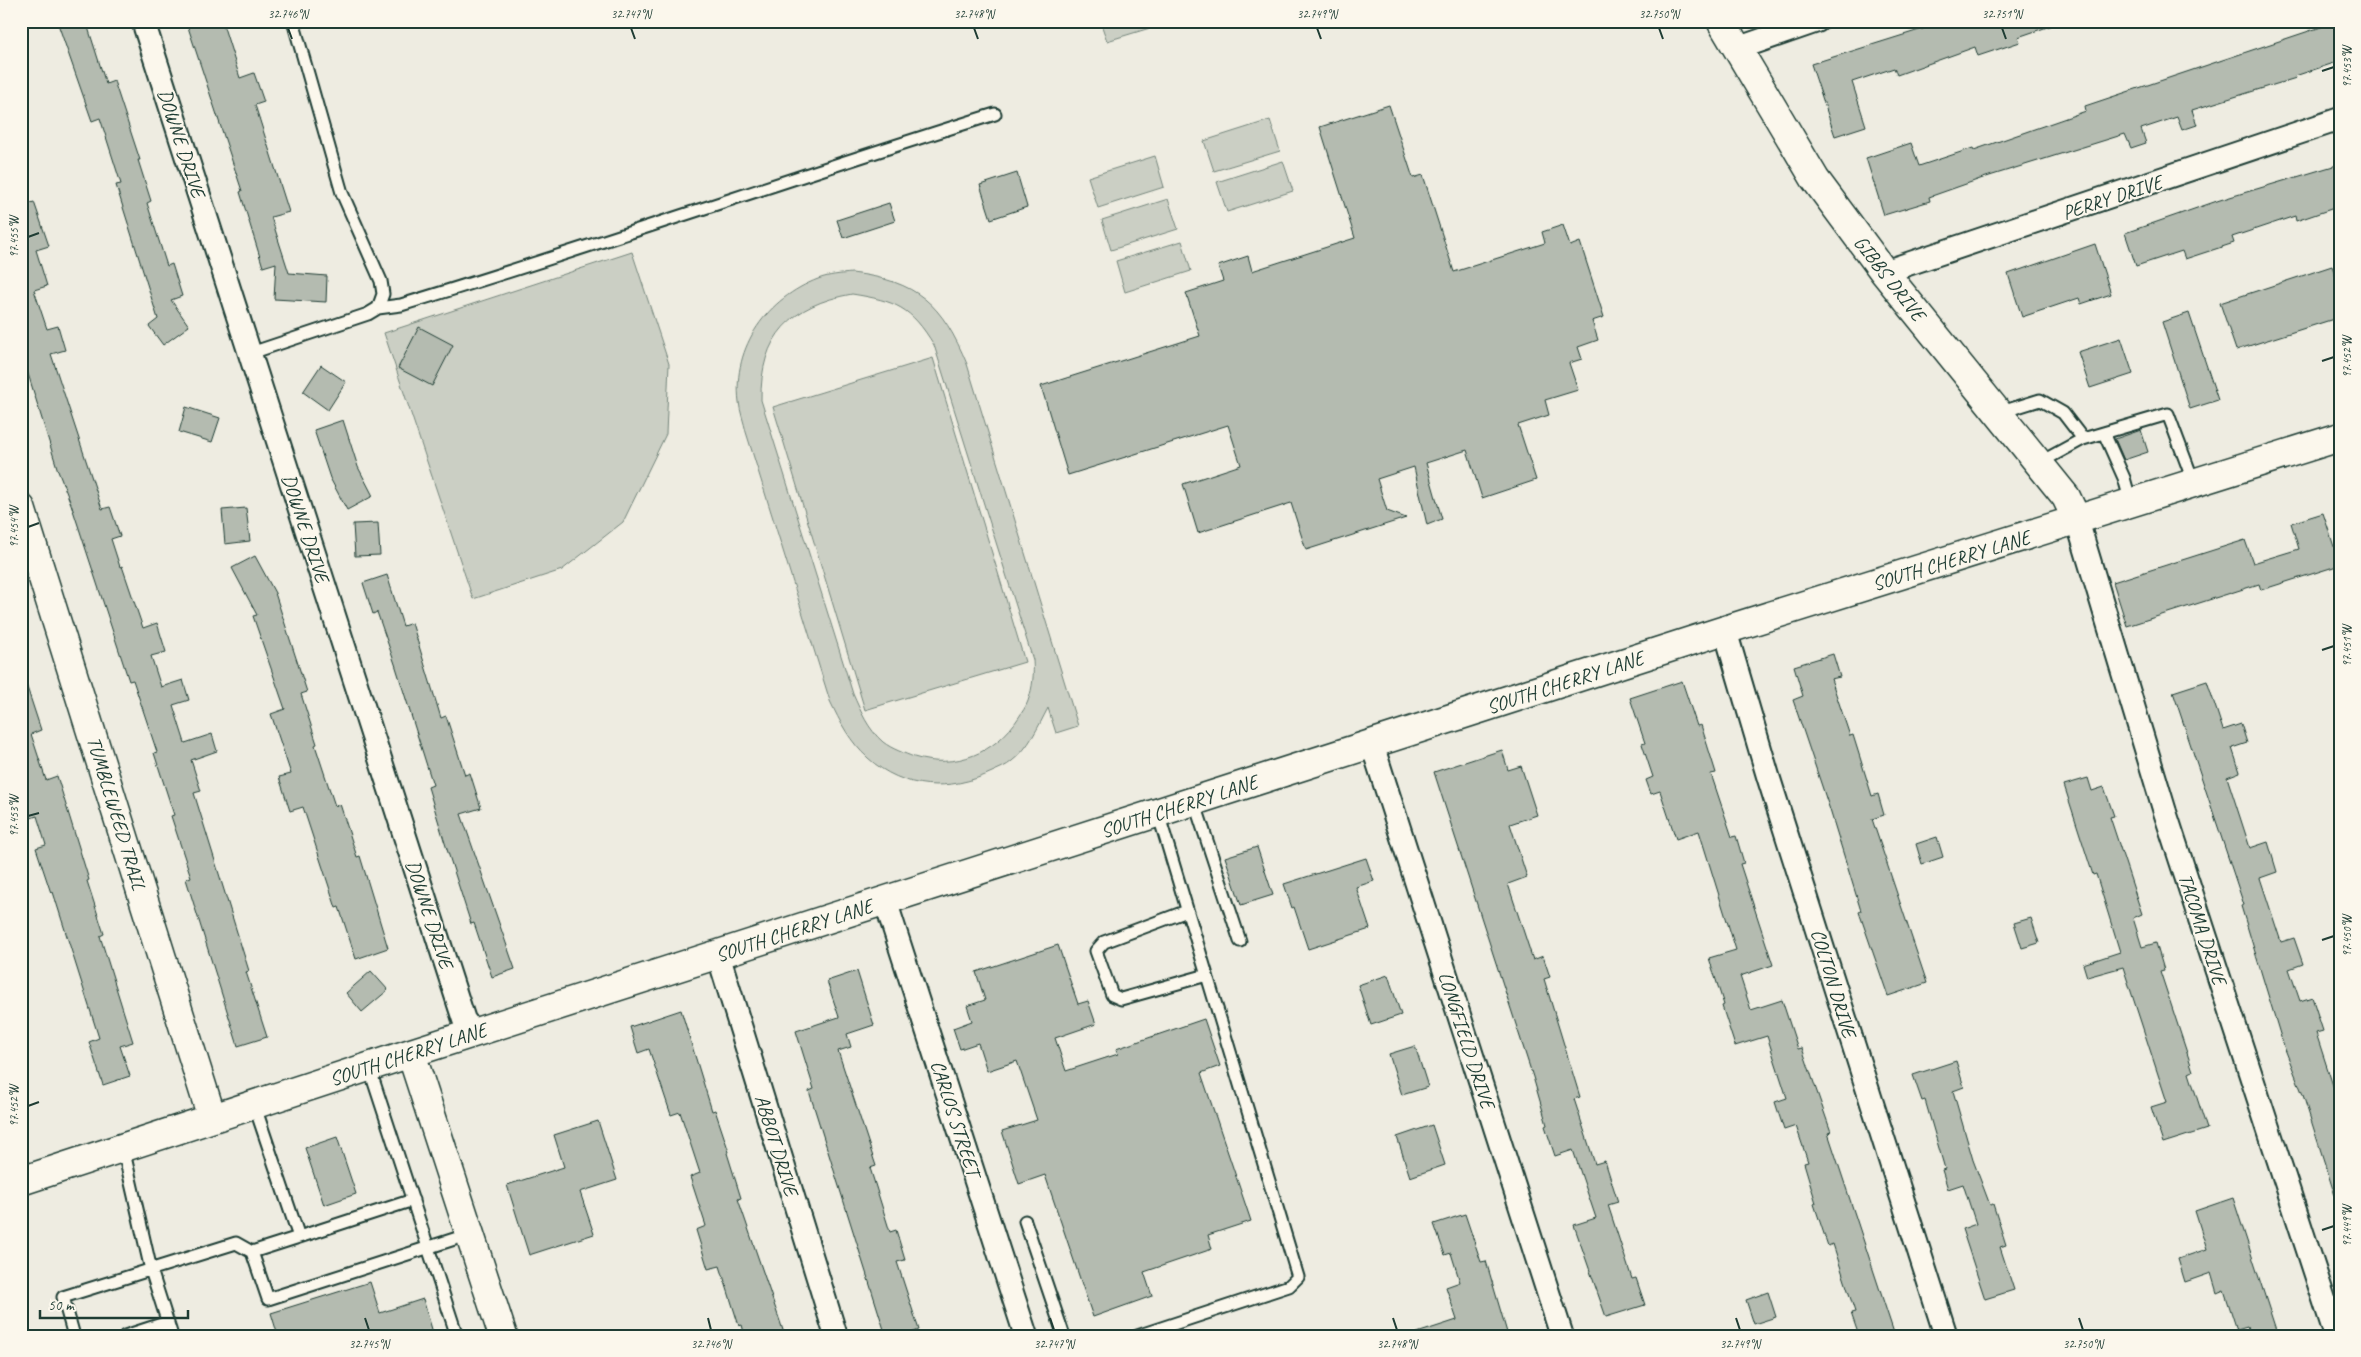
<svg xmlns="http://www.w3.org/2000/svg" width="2361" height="1357" font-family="Caveat,sans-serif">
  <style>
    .green { fill: #cbcfc4; stroke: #75867c; fill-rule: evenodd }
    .building { fill: #b4bbb0; stroke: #1f3d34 }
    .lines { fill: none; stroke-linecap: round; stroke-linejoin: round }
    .lane-casing { stroke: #1f3d34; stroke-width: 15 }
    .street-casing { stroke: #1f3d34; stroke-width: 26 }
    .secondary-casing { stroke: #1f3d34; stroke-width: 31 }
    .lane { stroke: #fbf7ec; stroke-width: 11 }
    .street { stroke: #fbf7ec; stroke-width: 22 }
    .secondary { stroke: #fbf7ec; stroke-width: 28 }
    .ticks { fill: none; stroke: #1f3d34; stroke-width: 2 }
    .labels { text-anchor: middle; stroke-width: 4; stroke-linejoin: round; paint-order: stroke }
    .street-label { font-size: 20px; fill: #1f3d34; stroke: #fbf7ec }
    .neatline { fill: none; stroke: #1f3d34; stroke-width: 2 }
    .ticks-label { font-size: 12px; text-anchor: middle; fill: #1f3d34 }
  </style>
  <rect width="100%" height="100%" fill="#eeece1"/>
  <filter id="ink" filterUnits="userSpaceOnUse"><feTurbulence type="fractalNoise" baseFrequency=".02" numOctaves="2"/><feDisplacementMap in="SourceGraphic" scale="10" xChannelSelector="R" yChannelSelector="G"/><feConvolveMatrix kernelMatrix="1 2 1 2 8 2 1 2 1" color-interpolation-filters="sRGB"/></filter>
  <g filter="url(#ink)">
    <path class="green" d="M 1100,21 L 1173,21 L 1107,41 Z
      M 1270,120 L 1280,151 L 1214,171 L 1204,141 Z
      M 1155,156 L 1164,187 L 1098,208 L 1088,177 Z
      M 1283,161 L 1293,191 L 1227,212 L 1217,182 Z
      M 1168,199 L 1178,229 L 1111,250 L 1102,220 Z
      M 1182,241 L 1191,271 L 1125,292 L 1116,261 Z
      M 632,252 L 669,364 L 666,434 L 623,522 L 562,570 L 473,599 L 384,333 Z
      M 852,273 C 918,281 942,304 967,364 L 1078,726 L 1056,733 L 1048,708 C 1038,727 1029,748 1012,761 C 1007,766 998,769 992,772 C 950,792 903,790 868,758 C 850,742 840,722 830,701 L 746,432 C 744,422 740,412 739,402 C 732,346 768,298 818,279 C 828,275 841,274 852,273 ZM 852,294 C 896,301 911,307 934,345 L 1033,660 C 1034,674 1033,687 1028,701 C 1026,707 1022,712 1019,717 C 996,753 955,770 914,757 C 904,753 892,749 883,742 C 868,729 861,712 853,694 L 761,400 C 760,336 791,305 852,294 Z
      M 933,358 L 1025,662 L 865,710 L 773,407 Z"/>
    <path class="building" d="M 57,21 L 86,21 L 106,84 L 114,81 L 140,160 L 138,160 L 151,201 L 147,203 L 167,266 L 172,264 L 182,296 L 171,300 L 189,326 L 163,345 L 149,326 L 158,319 L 116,185 L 121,184 L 100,118 L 92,121 Z
      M 186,21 L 222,21 L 240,78 L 254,73 L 264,102 L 255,105 L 289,212 L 271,217 L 289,273 L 327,276 L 326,302 L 274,299 L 276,263 L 263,267 L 240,192 L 242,191 Z
      M 1948,21 L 2055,21 L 2056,24 L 2018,37 L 2020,42 L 1978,56 L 1975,47 L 1897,75 L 1894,68 L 1852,82 L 1866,126 L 1835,136 L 1811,64 Z
      M 2336,22 L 2340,34 L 2340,61 L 2295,76 L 2296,78 L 2192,110 L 2197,125 L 2182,130 L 2177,117 L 2141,129 L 2146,143 L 2131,148 L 2125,134 L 1983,178 L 1929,197 L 1930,201 L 1884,215 L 1866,158 L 1911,143 L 1919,166 L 1973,148 L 1974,150 L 2086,111 L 2085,106 Z
      M 1389,105 L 1413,178 L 1423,175 L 1454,272 L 1545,243 L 1542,232 L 1563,225 L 1570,246 L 1580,242 L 1604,317 L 1592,321 L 1598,340 L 1578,347 L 1582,359 L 1569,363 L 1578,390 L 1545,400 L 1549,415 L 1518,425 L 1536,480 L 1482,498 L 1467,450 L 1426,463 L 1442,519 L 1427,525 L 1414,467 L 1377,479 L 1387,511 L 1406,518 L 1306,550 L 1291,503 L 1198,533 L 1183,484 L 1241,465 L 1228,425 L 1068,475 L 1041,386 L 1200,336 L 1186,293 L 1223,281 L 1218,266 L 1248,256 L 1252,271 L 1355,238 L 1320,127 Z
      M 2340,164 L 2340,206 L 2296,221 L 2295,216 L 2232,237 L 2234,243 L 2185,259 L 2182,251 L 2136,266 L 2125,233 L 2220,200 Z
      M 1017,173 L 1027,207 L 991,219 L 980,185 Z
      M 34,202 L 49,246 L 36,250 L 47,286 L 34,290 L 47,329 L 58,326 L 65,350 L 51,354 L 102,509 L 110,507 L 120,536 L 111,539 L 120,567 L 122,566 L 143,628 L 157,623 L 166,652 L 151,656 L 161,687 L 183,680 L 189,700 L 173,705 L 185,743 L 212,734 L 217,751 L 191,760 L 201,791 L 194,793 L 249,971 L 246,972 L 267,1037 L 238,1046 L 186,879 L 191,877 L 171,816 L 174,815 L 154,753 L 157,752 L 133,680 L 129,681 L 71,504 L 58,471 L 21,351 L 21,206 Z
      M 889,203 L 895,221 L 843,238 L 837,220 Z
      M 2095,244 L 2111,294 L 2081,304 L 2079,298 L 2022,317 L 2008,274 Z
      M 2332,266 L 2340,289 L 2340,317 L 2236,350 L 2220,303 Z
      M 2189,313 L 2218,400 L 2190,409 L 2162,322 Z
      M 419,327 L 453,345 L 432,386 L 398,368 Z
      M 2121,338 L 2133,374 L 2090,388 L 2078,352 Z
      M 321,365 L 346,382 L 328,410 L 303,392 Z
      M 186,407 L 220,418 L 212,442 L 179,432 Z
      M 343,420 L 358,467 L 373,496 L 347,510 L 330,478 L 314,430 Z
      M 2141,430 L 2148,452 L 2124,460 L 2115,439 Z
      M 246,508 L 250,541 L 225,544 L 222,510 Z
      M 2323,513 L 2340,565 L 2261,590 L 2259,584 L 2127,626 L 2113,582 L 2245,540 L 2253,563 L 2299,549 L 2291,523 Z
      M 378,523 L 380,555 L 355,556 L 353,524 Z
      M 255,556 L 275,593 L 307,692 L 301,694 L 317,744 L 315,745 L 335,806 L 340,804 L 357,857 L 360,856 L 388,948 L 356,959 L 339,907 L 336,908 L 303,807 L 290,811 L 279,777 L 291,774 L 271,714 L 285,709 L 253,616 L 257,615 L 232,568 Z
      M 387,575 L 403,626 L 412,623 L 441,718 L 446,716 L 465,775 L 470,773 L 481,808 L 461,814 L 515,969 L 492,977 L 474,923 L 471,924 L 444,840 L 428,787 L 433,785 L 395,664 L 377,612 L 373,614 L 363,583 Z
      M 1833,654 L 1840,677 L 1831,679 L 1850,736 L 1853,735 L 1872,796 L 1878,794 L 1884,815 L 1872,819 L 1927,983 L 1888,996 L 1859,912 L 1861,911 L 1830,810 L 1793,700 L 1803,696 L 1794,666 Z
      M 24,678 L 41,730 L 31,734 L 46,780 L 57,776 L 89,880 L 87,881 L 104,934 L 100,936 L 133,1042 L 120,1046 L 130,1076 L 103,1085 L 89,1042 L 99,1038 L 53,892 L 51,893 L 36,848 L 46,845 L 37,816 L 21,821 L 21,679 Z
      M 1682,681 L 1697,726 L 1701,725 L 1716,773 L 1711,774 L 1732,837 L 1736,836 L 1744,863 L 1740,864 L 1773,965 L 1740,976 L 1751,1010 L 1782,1000 L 1798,1049 L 1802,1048 L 1816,1089 L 1831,1132 L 1828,1133 L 1895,1336 L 1859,1336 L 1851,1313 L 1855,1312 L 1833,1244 L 1828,1246 L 1814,1204 L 1816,1203 L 1804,1163 L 1808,1162 L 1796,1126 L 1784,1130 L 1775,1102 L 1787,1098 L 1767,1036 L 1735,1046 L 1722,1006 L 1724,1005 L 1709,958 L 1736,950 L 1699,831 L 1676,839 L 1660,791 L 1651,794 L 1646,780 L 1653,777 L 1642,744 L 1645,743 L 1630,698 Z
      M 2207,681 L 2223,730 L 2241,724 L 2247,743 L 2232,748 L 2240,772 L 2227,777 L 2250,848 L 2268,842 L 2277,872 L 2260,878 L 2281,942 L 2294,938 L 2303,964 L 2289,969 L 2300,1001 L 2312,997 L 2323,1031 L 2316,1033 L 2337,1098 L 2340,1097 L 2340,1202 L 2337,1202 L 2303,1095 L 2283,1044 L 2241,906 L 2244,905 L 2173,692 Z
      M 1502,750 L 1508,770 L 1521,766 L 1537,815 L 1510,824 L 1527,877 L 1508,884 L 1533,960 L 1543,956 L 1550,977 L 1544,979 L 1580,1097 L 1574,1099 L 1595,1164 L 1605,1161 L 1618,1202 L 1608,1205 L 1632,1279 L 1636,1278 L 1645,1305 L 1606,1317 L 1574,1225 L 1596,1218 L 1573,1150 L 1555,1156 L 1545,1126 L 1547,1125 L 1533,1077 L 1434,772 Z
      M 2088,778 L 2092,791 L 2104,787 L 2114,816 L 2110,817 L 2142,914 L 2133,918 L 2142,947 L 2156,943 L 2164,970 L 2160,971 L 2193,1071 L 2189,1073 L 2207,1129 L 2163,1143 L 2151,1107 L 2167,1102 L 2123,967 L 2087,977 L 2083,964 L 2120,952 L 2096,874 L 2093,875 L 2064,785 Z
      M 1937,837 L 1943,857 L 1922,864 L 1916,844 Z
      M 1257,847 L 1273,895 L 1241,905 L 1225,857 Z
      M 1366,858 L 1374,881 L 1356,887 L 1370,929 L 1308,949 L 1294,907 L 1292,908 L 1284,884 Z
      M 2031,918 L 2039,943 L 2022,948 L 2014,923 Z
      M 1058,945 L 1078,1004 L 1088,1001 L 1096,1024 L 1055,1038 L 1066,1071 L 1118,1054 L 1116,1049 L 1204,1019 L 1220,1066 L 1201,1073 L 1251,1221 L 1208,1235 L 1212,1249 L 1144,1272 L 1152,1296 L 1093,1317 L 1045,1175 L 1019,1184 L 1002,1131 L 1037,1120 L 1017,1061 L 987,1071 L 978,1043 L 960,1049 L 953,1028 L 972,1021 L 967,1006 L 985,1000 L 976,972 Z
      M 371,971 L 388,990 L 362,1012 L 346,993 Z
      M 857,971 L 874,1025 L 847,1034 L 851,1047 L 838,1051 L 876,1166 L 870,1168 L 890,1232 L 896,1230 L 905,1260 L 897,1262 L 919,1330 L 903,1336 L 886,1336 L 809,1091 L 814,1089 L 796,1031 L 839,1017 L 827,981 Z
      M 1388,975 L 1401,1015 L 1371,1025 L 1358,985 Z
      M 681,1010 L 712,1111 L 715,1110 L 729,1152 L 727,1153 L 741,1198 L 738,1199 L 785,1336 L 745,1336 L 742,1325 L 739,1326 L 720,1266 L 708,1269 L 696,1230 L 706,1226 L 690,1177 L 700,1173 L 680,1112 L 671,1115 L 649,1049 L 638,1053 L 630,1027 Z
      M 1415,1046 L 1428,1087 L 1402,1095 L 1389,1054 Z
      M 1956,1061 L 1964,1087 L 1953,1091 L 1973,1160 L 1990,1205 L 1993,1204 L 2006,1245 L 2000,1247 L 2014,1290 L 1985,1299 L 1962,1229 L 1976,1224 L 1963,1184 L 1948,1189 L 1942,1170 L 1945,1169 L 1925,1100 L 1922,1101 L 1913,1075 Z
      M 598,1121 L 617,1180 L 580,1192 L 594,1234 L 529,1255 L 507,1185 L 564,1167 L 554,1135 Z
      M 1432,1125 L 1445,1165 L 1410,1177 L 1397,1137 Z
      M 337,1137 L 356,1194 L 324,1205 L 305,1148 Z
      M 2233,1198 L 2277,1333 L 2269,1336 L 2250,1336 L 2247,1327 L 2237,1330 L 2224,1290 L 2217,1293 L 2211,1273 L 2185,1282 L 2178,1259 L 2207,1249 L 2195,1211 Z
      M 1465,1214 L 1481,1262 L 1486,1261 L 1508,1336 L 1418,1336 L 1417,1333 L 1457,1320 L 1446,1287 L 1460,1282 L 1451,1253 L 1445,1255 L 1434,1224 Z
      M 370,1282 L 380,1313 L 423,1299 L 434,1336 L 278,1336 L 271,1313 Z
      M 1768,1292 L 1776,1317 L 1754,1324 L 1746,1300 Z"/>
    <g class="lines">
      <defs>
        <path id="lane" d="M 378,308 L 401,305 C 600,245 796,176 995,114
          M 251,353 L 368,314 L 378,308 L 383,294 L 381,281 L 342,193 L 293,21
          M 1998,413 L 2040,400 L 2063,413 L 2083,439
          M 2104,433 L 2124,478 L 2131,503
          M 2039,463 L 2083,439 L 2168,414 L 2194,483
          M 1194,801 L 1240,941
          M 1187,911 L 1104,942 L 1096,951 L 1112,995 L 1121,999 L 1207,975
          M 369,1067 L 457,1336
          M 123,1148 L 151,1270 L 172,1336
          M 1025,1221 L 1064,1336
          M 299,1237 L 413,1200
          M 252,1252 L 268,1299 L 470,1234
          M 74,1336 L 63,1297 L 236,1243 L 252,1252 L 299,1237 L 254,1104
          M 125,1336 L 168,1322
          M 1137,1336 L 1289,1286 L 1298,1277 L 1158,813"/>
        <path id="street" d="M 143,21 L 464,1020 L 474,1033
          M 1736,49 L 1817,21
          M 1884,272 L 2340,119
          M 2077,520 L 2165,812 L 2336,1336
          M 1725,630 L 1768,776 L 1946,1336
          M 1372,744 L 1562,1336
          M 885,900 L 1026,1336
          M 718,954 L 836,1336"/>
        <path id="secondary" d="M 1721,21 L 1815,179 L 1884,272 L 2066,497 L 2077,520
          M 21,508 L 212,1118
          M 411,1053 L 503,1336
          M 21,1181 L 411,1053 L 1725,630 L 2340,437"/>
      </defs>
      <use href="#lane" class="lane-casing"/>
      <use href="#street" class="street-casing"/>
      <use href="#secondary" class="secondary-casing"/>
      <use href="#lane" class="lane"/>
      <use href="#street" class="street"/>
      <use href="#secondary" class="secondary"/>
    </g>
  </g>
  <path class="ticks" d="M 288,28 L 292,39M 631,28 L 635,39M 974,28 L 978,39M 1317,28 L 1321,39M 1659,28 L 1663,39M 2002,28 L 2006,39M 2322,71 L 2334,67M 28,237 L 39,233M 2322,361 L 2334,357M 28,527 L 39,523M 2322,650 L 2334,646M 28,816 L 39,813M 2322,940 L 2334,936M 28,1106 L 39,1102M 2322,1230 L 2334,1226M 365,1318 L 369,1330M 708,1318 L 711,1330M 1050,1318 L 1054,1330M 1393,1318 L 1397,1330M 1736,1318 L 1740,1330M 2079,1318 L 2083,1330"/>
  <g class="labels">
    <g class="street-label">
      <text transform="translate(182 143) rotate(72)" y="7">DOWNE DRIVE</text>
      <text transform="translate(2112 197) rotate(-18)" y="7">PERRY DRIVE</text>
      <text transform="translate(1890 278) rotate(52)" y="7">GIBBS DRIVE</text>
      <text transform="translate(306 528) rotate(72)" y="7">DOWNE DRIVE</text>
      <text transform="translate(1951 560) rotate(-17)" y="7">SOUTH CHERRY LANE</text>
      <text transform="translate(1565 682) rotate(-18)" y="7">SOUTH CHERRY LANE</text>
      <text transform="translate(1179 806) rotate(-18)" y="7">SOUTH CHERRY LANE</text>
      <text transform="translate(117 813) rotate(73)" y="7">TUMBLEWEED TRAIL</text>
      <text transform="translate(430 914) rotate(72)" y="7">DOWNE DRIVE</text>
      <text transform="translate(2203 929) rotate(72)" y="7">TACOMA DRIVE</text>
      <text transform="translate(794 930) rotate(-18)" y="7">SOUTH CHERRY LANE</text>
      <text transform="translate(1834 983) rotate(73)" y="7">COLTON DRIVE</text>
      <text transform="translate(1467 1040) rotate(72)" y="7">LONGFIELD DRIVE</text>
      <text transform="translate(408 1054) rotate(-18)" y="7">SOUTH CHERRY LANE</text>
      <text transform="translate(956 1118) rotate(72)" y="7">CARLOS STREET</text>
      <text transform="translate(777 1145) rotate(73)" y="7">ABBOT DRIVE</text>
    </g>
  </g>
  <rect width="2361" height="1357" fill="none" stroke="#fbf7ec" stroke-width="55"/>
  <path d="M40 1310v8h148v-8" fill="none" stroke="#1f3d34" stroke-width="2.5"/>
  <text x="48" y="1310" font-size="15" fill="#1f3d34" stroke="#fbf7ec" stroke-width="4" paint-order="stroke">50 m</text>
  <rect x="28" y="28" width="2306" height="1302" class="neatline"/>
  <g class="ticks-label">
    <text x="288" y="18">32.746°N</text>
    <text x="631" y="18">32.747°N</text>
    <text x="974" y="18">32.748°N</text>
    <text x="1317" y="18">32.749°N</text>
    <text x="1659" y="18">32.750°N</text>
    <text x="2002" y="18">32.751°N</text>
    <text transform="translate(2347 67) rotate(-90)" y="4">97.453°W</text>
    <text transform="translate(14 237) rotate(-90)" y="4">97.455°W</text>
    <text transform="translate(2347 357) rotate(-90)" y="4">97.452°W</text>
    <text transform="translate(14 527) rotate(-90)" y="4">97.454°W</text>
    <text transform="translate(2347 646) rotate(-90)" y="4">97.451°W</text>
    <text transform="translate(14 816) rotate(-90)" y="4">97.453°W</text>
    <text transform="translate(2347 936) rotate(-90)" y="4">97.450°W</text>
    <text transform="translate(14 1106) rotate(-90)" y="4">97.452°W</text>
    <text transform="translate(2347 1226) rotate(-90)" y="4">97.449°W</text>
    <text x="369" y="1348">32.745°N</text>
    <text x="711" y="1348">32.746°N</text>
    <text x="1054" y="1348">32.747°N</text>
    <text x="1397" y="1348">32.748°N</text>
    <text x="1740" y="1348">32.749°N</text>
    <text x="2083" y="1348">32.750°N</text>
  </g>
</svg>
